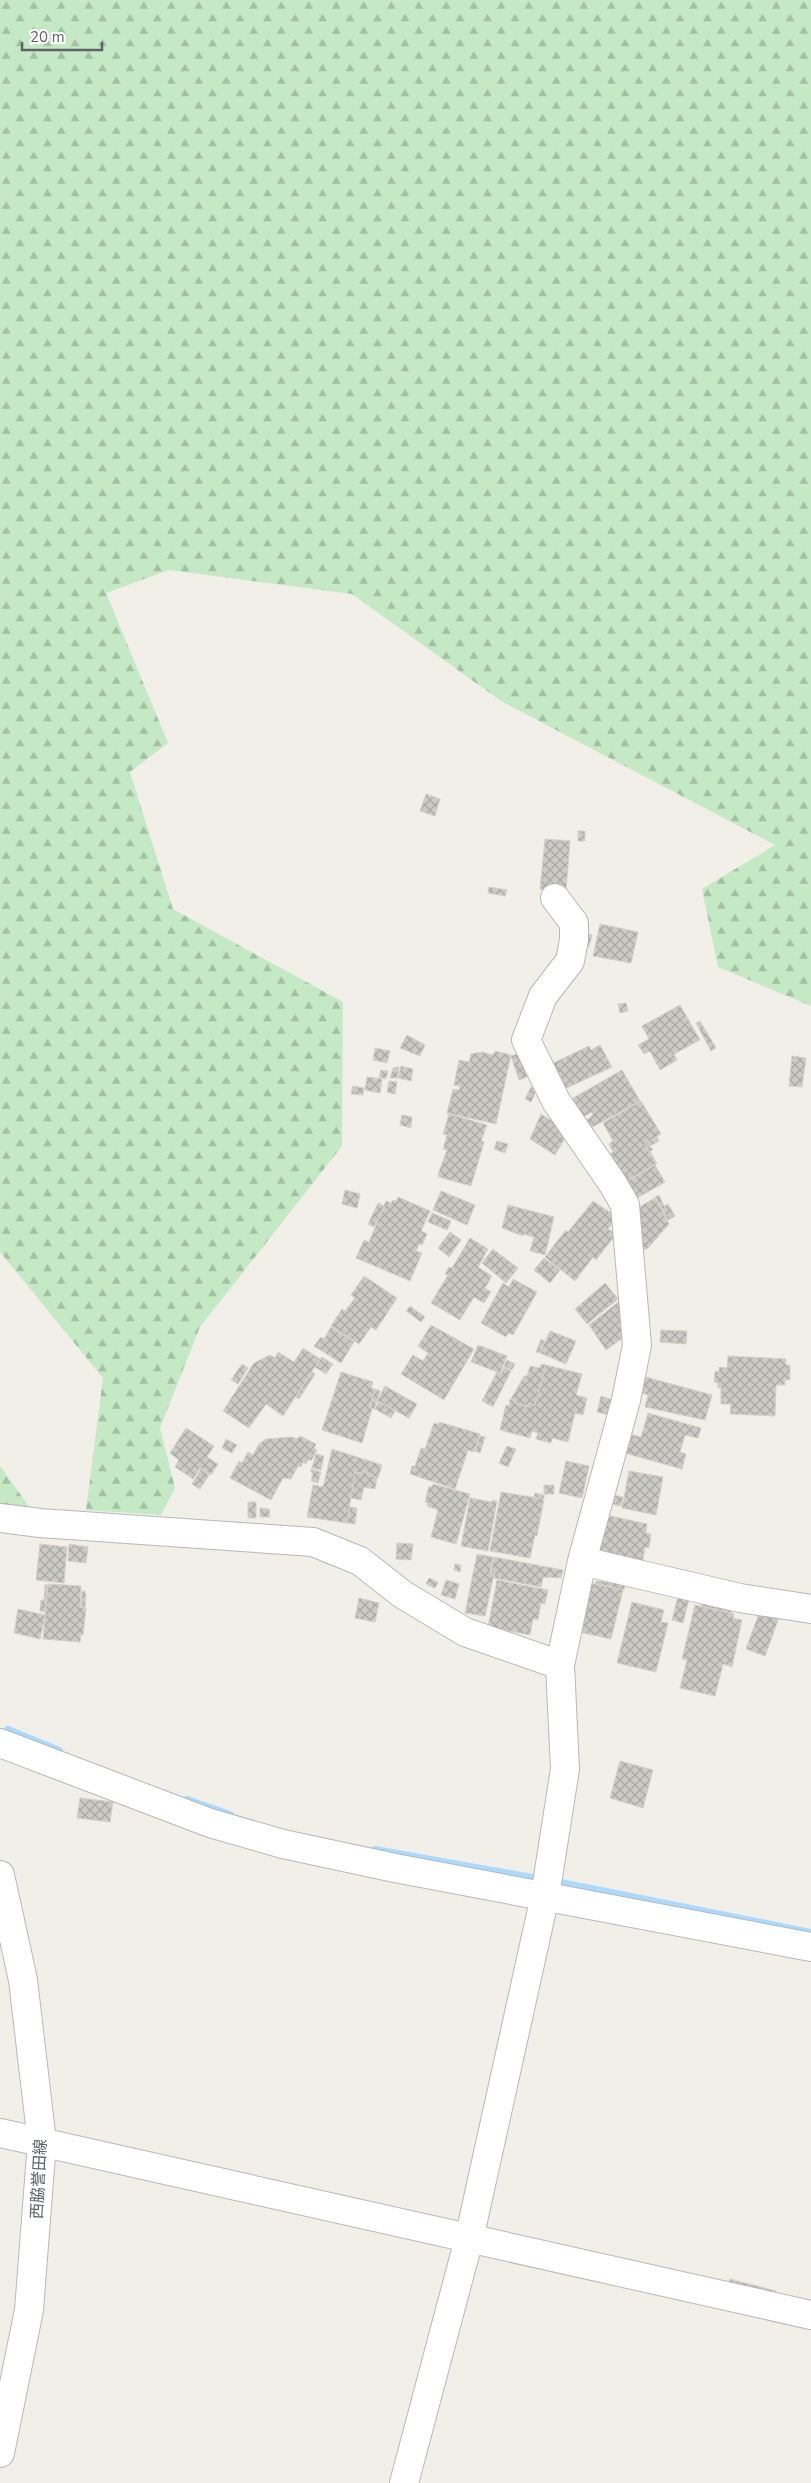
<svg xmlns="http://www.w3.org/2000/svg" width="811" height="2483" font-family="'Nunito Sans','Noto Sans JP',sans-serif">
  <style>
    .forest { fill: url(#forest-firs) }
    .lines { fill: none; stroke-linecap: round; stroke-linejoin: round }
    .stream { stroke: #aadaff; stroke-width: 8 }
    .building { fill: url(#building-cross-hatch); stroke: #d6d1c6 }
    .street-casing { stroke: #b5b8bc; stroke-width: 30 }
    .secondary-casing { stroke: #b6babf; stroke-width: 30 }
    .street { stroke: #fff; stroke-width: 28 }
    .secondary { stroke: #fff; stroke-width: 28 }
    .labels { text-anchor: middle; stroke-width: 4; stroke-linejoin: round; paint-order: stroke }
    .street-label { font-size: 16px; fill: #5f6368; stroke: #fff }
  </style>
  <defs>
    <pattern id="forest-firs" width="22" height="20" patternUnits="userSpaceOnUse" patternTransform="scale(1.25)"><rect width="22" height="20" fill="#c5e8c5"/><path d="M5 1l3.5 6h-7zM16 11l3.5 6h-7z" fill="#a3c0a4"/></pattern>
    <pattern id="building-cross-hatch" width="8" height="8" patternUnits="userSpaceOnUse" patternTransform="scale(1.25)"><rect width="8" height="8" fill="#cccac5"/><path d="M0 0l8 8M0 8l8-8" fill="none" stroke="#a9a8a4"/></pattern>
  </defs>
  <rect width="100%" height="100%" fill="#f1efe8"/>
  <path class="forest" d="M 0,0 L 811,0 L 811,1006 L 718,967 L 702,889 L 775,845 L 501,701 L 352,594 L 169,570 L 106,593 L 168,743 L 130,772 L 173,909 L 343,1002 L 342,1146 L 200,1327 L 160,1428 L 175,1488 L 161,1515 L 86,1510 L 103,1378 L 0,1252 Z
    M 0,1466 L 30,1508 L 0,1505 Z"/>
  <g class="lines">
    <path class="stream" d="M 8,1730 L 59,1751
      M 187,1800 L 230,1815
      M 375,1850 L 566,1884 L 811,1933"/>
  </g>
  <path class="building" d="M 426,794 L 440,799 L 435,816 L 420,811 Z
    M 578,831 L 585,831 L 585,841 L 578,841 Z
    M 545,839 L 570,841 L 566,891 L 540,889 Z
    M 489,887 L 507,890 L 505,896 L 488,893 Z
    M 600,924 L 638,932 L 631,963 L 593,956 Z
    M 583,933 L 592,935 L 589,947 L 580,945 Z
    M 626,1003 L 628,1011 L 620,1013 L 618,1004 Z
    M 680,1005 L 700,1040 L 674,1054 L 677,1060 L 660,1070 L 650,1051 L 644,1054 L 638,1045 L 649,1039 L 642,1026 Z
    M 700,1021 L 716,1048 L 711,1051 L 696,1023 Z
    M 407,1035 L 425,1045 L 420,1056 L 400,1048 Z
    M 600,1045 L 612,1067 L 560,1091 L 547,1066 L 589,1046 L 591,1050 Z
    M 375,1048 L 390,1051 L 387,1063 L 373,1060 Z
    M 495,1051 L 511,1055 L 496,1124 L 447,1113 L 453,1089 L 459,1090 L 460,1086 L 454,1085 L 459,1060 L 469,1062 L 471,1054 L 482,1052 L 493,1055 Z
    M 520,1053 L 527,1077 L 519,1080 L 511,1056 Z
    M 792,1056 L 806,1058 L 802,1087 L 789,1086 Z
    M 401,1066 L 413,1069 L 411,1081 L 398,1078 Z
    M 399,1067 L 397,1078 L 390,1078 L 393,1068 Z
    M 381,1070 L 388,1071 L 386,1079 L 379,1077 Z
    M 622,1070 L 640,1101 L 587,1130 L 582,1122 L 590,1118 L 593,1114 L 592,1112 L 579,1119 L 568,1101 Z
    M 367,1077 L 382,1079 L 380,1093 L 365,1090 Z
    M 389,1081 L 397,1082 L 395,1094 L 387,1092 Z
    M 353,1086 L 364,1088 L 363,1095 L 351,1094 Z
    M 531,1087 L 537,1089 L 531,1102 L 525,1099 Z
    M 641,1101 L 661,1134 L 645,1144 L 656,1164 L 626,1181 L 610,1154 L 613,1152 L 609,1144 L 613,1141 L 603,1123 Z
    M 449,1114 L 487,1125 L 481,1141 L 484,1142 L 471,1186 L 439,1177 L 438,1174 L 447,1150 L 443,1149 L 447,1135 L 443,1134 Z
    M 541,1114 L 569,1132 L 555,1155 L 530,1139 Z
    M 402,1115 L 412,1117 L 411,1128 L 400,1125 Z
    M 657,1137 L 659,1141 L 650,1146 L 653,1150 L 650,1151 L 657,1164 L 645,1144 Z
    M 497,1141 L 508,1144 L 505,1153 L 494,1149 Z
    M 655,1165 L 665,1182 L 630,1202 L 626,1182 Z
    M 345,1190 L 360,1194 L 357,1208 L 342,1204 Z
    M 441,1191 L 475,1205 L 467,1225 L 433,1210 Z
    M 659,1195 L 664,1206 L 668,1204 L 675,1216 L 668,1220 L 655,1197 Z
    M 398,1197 L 430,1211 L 421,1231 L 427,1234 L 422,1245 L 419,1244 L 416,1251 L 422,1253 L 410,1281 L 356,1258 L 364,1240 L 369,1242 L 386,1201 L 391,1203 L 393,1200 L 396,1201 Z
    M 655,1198 L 669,1224 L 648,1248 L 639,1252 L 632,1211 Z
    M 593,1201 L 617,1217 L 608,1229 L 616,1234 L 596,1260 L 593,1257 L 575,1281 L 545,1257 L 566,1230 L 568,1232 Z
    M 378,1203 L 384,1206 L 374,1227 L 368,1224 Z
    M 508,1205 L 554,1217 L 545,1255 L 530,1251 L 534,1237 L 523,1234 L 523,1236 L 502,1228 Z
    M 432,1213 L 451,1221 L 447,1230 L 428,1222 Z
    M 450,1232 L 461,1240 L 449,1257 L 438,1248 Z
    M 470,1238 L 488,1249 L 478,1267 L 492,1276 L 485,1288 L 491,1292 L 484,1303 L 474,1297 L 460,1320 L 431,1303 L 448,1275 L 445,1274 L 449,1267 L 452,1268 Z
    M 493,1249 L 518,1268 L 506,1283 L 482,1263 Z
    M 544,1258 L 560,1270 L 550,1283 L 534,1270 Z
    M 364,1276 L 397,1298 L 376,1330 L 371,1327 L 359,1344 L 331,1326 L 342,1309 L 345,1311 L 355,1298 L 351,1295 Z
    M 513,1279 L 537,1292 L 513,1335 L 508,1333 L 506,1337 L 481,1323 L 503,1283 L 509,1287 Z
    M 605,1283 L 618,1299 L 587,1324 L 575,1309 Z
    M 621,1300 L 624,1337 L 606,1350 L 589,1325 Z
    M 410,1306 L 425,1317 L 421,1322 L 406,1311 Z
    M 431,1325 L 474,1349 L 444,1400 L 401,1374 L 413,1355 L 423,1361 L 428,1353 L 418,1346 Z
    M 331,1327 L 354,1342 L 341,1363 L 314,1346 L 321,1337 L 324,1339 Z
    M 661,1330 L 687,1331 L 686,1344 L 660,1342 Z
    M 550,1331 L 576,1341 L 566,1364 L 540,1353 Z
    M 541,1339 L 545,1341 L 539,1353 L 536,1352 Z
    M 478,1345 L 507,1356 L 500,1373 L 471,1362 Z
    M 303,1348 L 320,1359 L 283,1416 L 266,1404 L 249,1428 L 223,1411 L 254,1363 L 270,1355 L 275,1358 L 278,1352 L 294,1362 Z
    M 728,1356 L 786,1359 L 786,1365 L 790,1365 L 790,1380 L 785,1380 L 785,1385 L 776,1385 L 775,1416 L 730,1414 L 731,1404 L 721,1404 L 721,1388 L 718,1388 L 718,1383 L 714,1382 L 715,1371 L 719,1372 L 719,1367 L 727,1368 Z
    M 322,1357 L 333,1364 L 326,1374 L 315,1367 Z
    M 507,1360 L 515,1364 L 512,1370 L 504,1366 Z
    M 242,1364 L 248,1368 L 238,1384 L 231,1380 Z
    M 541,1364 L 546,1365 L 535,1405 L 529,1404 L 528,1406 L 515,1403 L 515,1400 L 511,1399 L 524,1376 L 527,1376 L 530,1366 L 540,1368 Z
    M 546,1365 L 582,1374 L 576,1395 L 587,1398 L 583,1415 L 575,1413 L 568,1442 L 552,1438 L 551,1443 L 536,1439 L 538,1433 L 532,1431 L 530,1438 L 500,1430 L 506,1405 L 509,1406 L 510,1399 L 515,1400 L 515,1403 L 528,1407 L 529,1404 L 535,1405 Z
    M 504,1367 L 511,1371 L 493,1407 L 482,1401 L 497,1372 L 501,1374 Z
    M 312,1372 L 315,1374 L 299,1399 L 296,1397 Z
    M 341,1372 L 373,1382 L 371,1388 L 375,1389 L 369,1408 L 372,1409 L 362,1443 L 322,1430 Z
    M 642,1376 L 712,1395 L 705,1420 L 645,1407 L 648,1395 L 638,1392 Z
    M 385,1386 L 417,1404 L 409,1418 L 377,1401 Z
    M 375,1389 L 380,1391 L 374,1409 L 370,1408 Z
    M 601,1396 L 613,1400 L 609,1415 L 597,1412 Z
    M 379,1401 L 395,1411 L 391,1418 L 375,1409 Z
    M 648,1413 L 701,1428 L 698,1438 L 685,1435 L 680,1452 L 686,1454 L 682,1469 L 621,1452 L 626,1433 L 641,1437 Z
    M 439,1422 L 480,1434 L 474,1452 L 468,1450 L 455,1489 L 410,1474 L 412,1466 L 415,1466 L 421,1448 L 425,1449 L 434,1423 L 439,1424 Z
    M 186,1428 L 214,1446 L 207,1457 L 218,1464 L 211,1475 L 200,1468 L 193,1479 L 175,1467 L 179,1460 L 170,1453 Z
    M 300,1436 L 316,1444 L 314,1448 L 317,1450 L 311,1461 L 309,1459 L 306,1464 L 303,1462 L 301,1467 L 298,1466 L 291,1479 L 283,1478 L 271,1500 L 230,1478 L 239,1461 L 242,1463 L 248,1452 L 253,1455 L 259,1444 L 266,1439 L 292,1437 L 297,1439 Z
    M 480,1436 L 485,1437 L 480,1453 L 475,1451 Z
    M 226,1439 L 237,1445 L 232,1453 L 222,1448 Z
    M 507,1446 L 516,1449 L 508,1467 L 499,1463 Z
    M 332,1449 L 382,1465 L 378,1478 L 366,1474 L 367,1472 L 363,1470 L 362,1473 L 355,1472 L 347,1523 L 307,1517 L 313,1485 L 323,1487 Z
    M 316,1454 L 324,1456 L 321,1470 L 312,1468 Z
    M 566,1461 L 589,1466 L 582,1498 L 559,1493 Z
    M 201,1469 L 209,1475 L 200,1489 L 192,1484 Z
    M 311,1469 L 321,1472 L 318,1483 L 311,1481 L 313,1473 L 311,1472 Z
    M 363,1471 L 377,1478 L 375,1489 L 364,1487 L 361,1500 L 351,1498 L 355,1473 L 362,1473 Z
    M 629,1471 L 663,1477 L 656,1515 L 622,1508 Z
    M 433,1484 L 470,1494 L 456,1544 L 431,1537 L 438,1510 L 427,1506 L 428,1503 L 425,1502 L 429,1486 L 432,1487 Z
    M 544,1485 L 554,1485 L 554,1494 L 544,1494 Z
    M 501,1492 L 544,1499 L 537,1536 L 535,1535 L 530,1558 L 490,1551 Z
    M 535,1493 L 544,1495 L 544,1499 L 534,1497 Z
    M 613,1495 L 623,1497 L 621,1506 L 611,1504 Z
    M 470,1498 L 492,1502 L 493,1500 L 497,1501 L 488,1551 L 461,1546 Z
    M 248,1502 L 256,1502 L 256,1518 L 248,1518 Z
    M 350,1507 L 357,1508 L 355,1524 L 347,1523 Z
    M 260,1508 L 269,1509 L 270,1517 L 260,1517 Z
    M 606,1515 L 647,1524 L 646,1533 L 651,1534 L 649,1548 L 645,1547 L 642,1566 L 597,1557 Z
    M 397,1543 L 413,1544 L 411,1560 L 396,1559 Z
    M 40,1544 L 67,1547 L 64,1583 L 36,1580 Z
    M 69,1544 L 88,1547 L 86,1563 L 68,1561 Z
    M 477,1554 L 493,1557 L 490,1573 L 494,1574 L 485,1616 L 465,1613 Z
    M 494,1557 L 563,1570 L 561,1578 L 543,1577 L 541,1587 L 494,1578 L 495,1574 L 491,1573 Z
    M 455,1564 L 461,1565 L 460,1572 L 454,1570 Z
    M 429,1578 L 438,1582 L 435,1588 L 426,1584 Z
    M 446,1580 L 459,1584 L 455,1599 L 441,1595 Z
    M 497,1580 L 548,1590 L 545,1604 L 541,1603 L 538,1620 L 533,1619 L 530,1635 L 488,1627 Z
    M 597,1581 L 625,1584 L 624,1590 L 595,1583 Z
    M 590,1583 L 623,1590 L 611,1639 L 579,1632 Z
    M 48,1584 L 81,1586 L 80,1607 L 86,1608 L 83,1635 L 81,1635 L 80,1642 L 43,1639 Z
    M 45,1585 L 47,1585 L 45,1612 L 40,1611 L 41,1600 L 44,1600 Z
    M 82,1591 L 85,1591 L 86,1596 L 85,1607 L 81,1607 Z
    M 679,1592 L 690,1595 L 683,1623 L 672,1620 Z
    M 703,1596 L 734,1603 L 731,1613 L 701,1606 Z
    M 359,1598 L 379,1603 L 375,1622 L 355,1618 Z
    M 632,1602 L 664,1610 L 661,1622 L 668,1623 L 656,1672 L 617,1663 Z
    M 695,1605 L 734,1614 L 733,1618 L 742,1620 L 732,1667 L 723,1664 L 715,1696 L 680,1688 L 687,1660 L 682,1659 Z
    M 762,1605 L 781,1612 L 765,1656 L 746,1649 Z
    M 18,1609 L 45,1615 L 40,1639 L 14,1633 Z
    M 620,1761 L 653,1770 L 643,1808 L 610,1798 Z
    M 80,1798 L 113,1802 L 110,1822 L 77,1818 Z
    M 730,2279 L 776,2291 L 775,2294 L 729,2283 Z"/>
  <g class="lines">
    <defs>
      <path id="street" d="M 0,1518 L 40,1523 L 313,1542 L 360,1561 L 402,1594 L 465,1632 L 560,1665
        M 582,1561 L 740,1598 L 811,1609
        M 0,1743 L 210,1823 L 283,1844 L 395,1868 L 811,1947
        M 0,2133 L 811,2315
        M 404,2483 L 469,2239 L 545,1896 L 565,1769 L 560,1665 L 582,1561 L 626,1400 L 637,1345 L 625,1205 L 613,1184 L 556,1101 L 526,1040 L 543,996 L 570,961 L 574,940 L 574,923 L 555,898"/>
      <path id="secondary" d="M 0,1875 L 23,1980 L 42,2142 L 29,2310 L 0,2453"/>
    </defs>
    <use href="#street" class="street-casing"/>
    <use href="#secondary" class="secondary-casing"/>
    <use href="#street" class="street"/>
    <use href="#secondary" class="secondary"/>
  </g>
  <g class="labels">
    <g class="street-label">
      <text transform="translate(38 2179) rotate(-87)" y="6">西脇誉田線</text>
    </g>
  </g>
  <path d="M22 42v8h80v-8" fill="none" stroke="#5f6368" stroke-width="2.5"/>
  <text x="30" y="42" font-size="15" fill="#5f6368" stroke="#ffffff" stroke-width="4" paint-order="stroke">20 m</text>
</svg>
